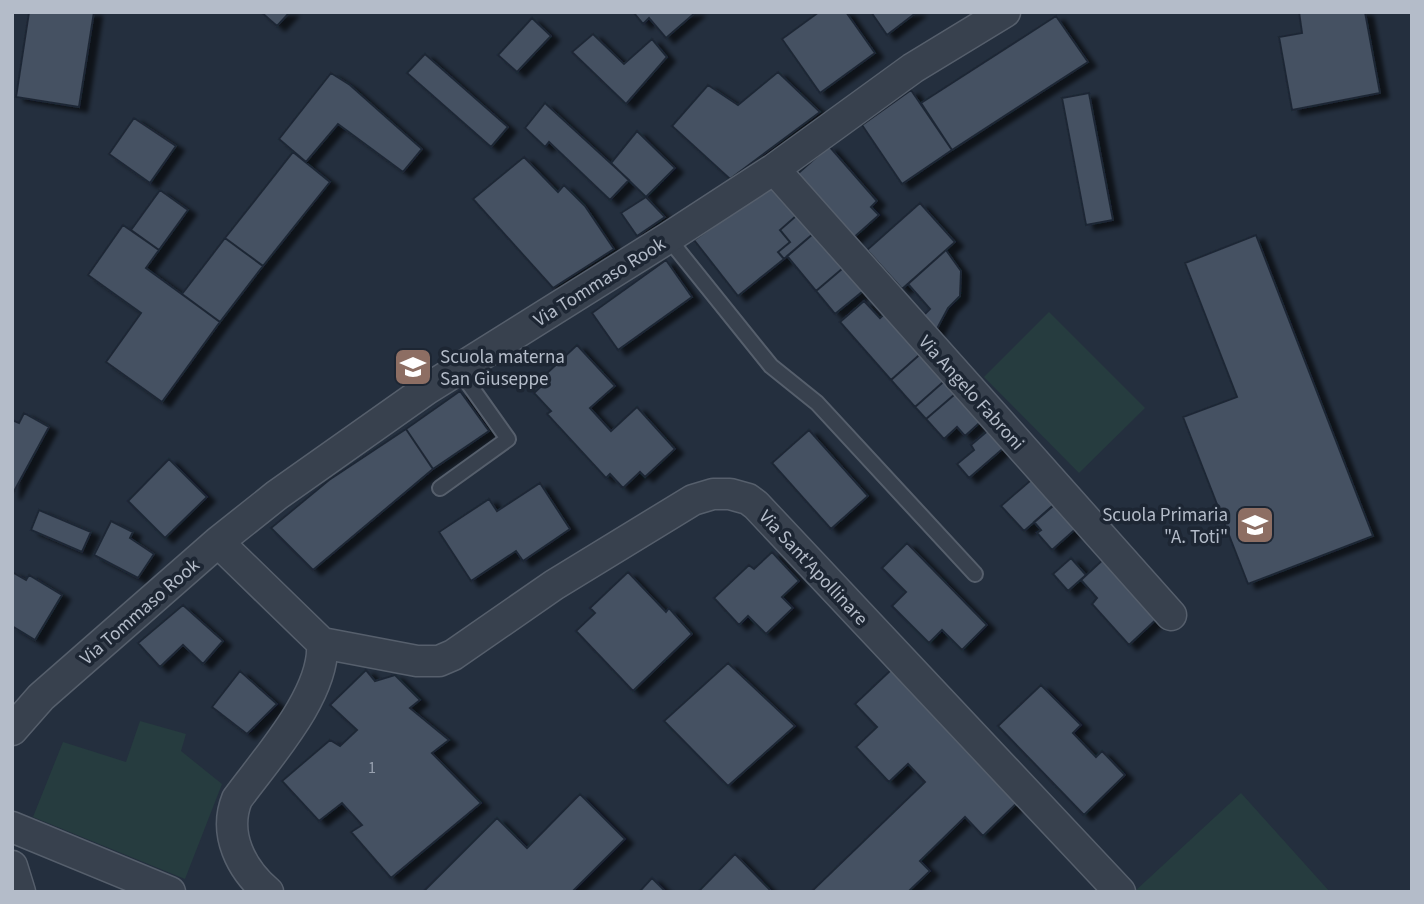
<svg xmlns="http://www.w3.org/2000/svg" width="1424" height="904" font-family="'Source Sans 3',sans-serif">
  <style>
    .green { fill: #263c3f }
    .building { fill: #455162; stroke: #1f2835; stroke-width: 2; filter: url(#shadow) }
    .lines { fill: none; stroke-linecap: round; stroke-linejoin: round }
    .service-casing { stroke: #565f6c; stroke-width: 18 }
    .minor-casing { stroke: #565f6c; stroke-width: 33 }
    .service { stroke: #38414e; stroke-width: 14 }
    .minor { stroke: #38414e; stroke-width: 30 }
    .labels { text-anchor: middle; stroke-width: 7; stroke-linejoin: round; paint-order: stroke }
    .number-label { font-size: 16px; fill: #98a1af }
    .street-label { font-size: 19px; fill: #b4bcc9; stroke: #1d2633 }
    .poi-label { font-size: 19px; fill: #b4bcc9; stroke: #1d2633; text-anchor: start }
  </style>
  <defs>
    <filter id="shadow"><feDropShadow dx="8" dy="4.5" stdDeviation="2" flood-color="#0009"/></filter>
  </defs>
  <rect width="100%" height="100%" fill="#242f3e"/>
  <path class="green" d="M 1049,312 L 1145,408 L 1079,473 L 984,377 Z
    M 140,721 L 186,734 L 181,751 L 222,784 L 185,879 L 33,817 L 63,742 L 126,762 Z
    M 1241,793 L 1330,892 L 1134,892 Z"/>
  <path class="building" d="M 29,12 L 94,12 L 79,107 L 16,97 Z
    M 261,12 L 290,12 L 277,26 Z
    M 633,12 L 696,12 L 666,38 L 649,18 L 643,24 Z
    M 819,12 L 846,12 L 875,53 L 820,93 L 782,39 Z
    M 871,12 L 917,12 L 887,35 Z
    M 1299,12 L 1365,12 L 1380,93 L 1292,110 L 1279,37 L 1302,33 Z
    M 1056,16 L 1088,62 L 952,150 L 921,103 Z
    M 532,18 L 551,36 L 517,72 L 498,55 Z
    M 593,34 L 624,64 L 652,39 L 667,57 L 626,104 L 572,52 Z
    M 425,54 L 508,127 L 491,147 L 407,73 Z
    M 778,72 L 820,112 L 730,179 L 672,126 L 708,85 L 738,105 Z
    M 331,73 L 350,85 L 422,149 L 403,172 L 338,124 L 306,162 L 279,139 Z
    M 911,90 L 952,150 L 902,184 L 862,125 Z
    M 1089,93 L 1113,220 L 1086,225 L 1062,98 Z
    M 545,103 L 629,180 L 610,200 L 549,142 L 545,147 L 525,128 Z
    M 134,118 L 176,146 L 150,183 L 109,154 Z
    M 637,131 L 675,168 L 646,197 L 611,163 Z
    M 829,146 L 877,201 L 871,207 L 879,215 L 851,240 L 794,177 Z
    M 293,152 L 330,182 L 263,266 L 225,238 Z
    M 524,157 L 558,192 L 564,185 L 585,206 L 614,249 L 553,288 L 473,199 Z
    M 778,181 L 804,209 L 780,230 L 790,242 L 778,252 L 784,259 L 738,296 L 694,240 Z
    M 160,190 L 188,210 L 159,250 L 131,230 Z
    M 646,197 L 665,217 L 637,236 L 621,213 Z
    M 920,203 L 955,242 L 902,289 L 867,250 Z
    M 804,209 L 820,228 L 784,259 L 778,252 L 790,242 L 780,230 Z
    M 123,225 L 159,250 L 146,268 L 220,322 L 162,402 L 106,362 L 141,313 L 88,275 Z
    M 820,228 L 849,263 L 816,291 L 787,256 Z
    M 1256,235 L 1373,536 L 1248,584 L 1183,417 L 1237,397 L 1185,263 Z
    M 225,238 L 263,266 L 220,322 L 182,294 Z
    M 946,250 L 961,271 L 960,296 L 948,308 L 931,340 L 916,323 L 930,309 L 908,284 Z
    M 666,260 L 692,297 L 618,350 L 592,313 Z
    M 849,263 L 868,287 L 835,314 L 816,291 Z
    M 864,301 L 880,318 L 890,309 L 926,349 L 891,380 L 840,322 Z
    M 577,345 L 615,386 L 590,408 L 611,431 L 637,407 L 675,449 L 645,477 L 640,472 L 623,488 L 610,474 L 606,478 L 547,414 L 551,411 L 534,393 L 548,380 L 544,376 Z
    M 926,349 L 950,376 L 915,407 L 891,380 Z
    M 950,376 L 961,389 L 926,419 L 915,407 Z
    M 961,389 L 986,417 L 965,436 L 957,427 L 944,439 L 926,419 Z
    M 460,391 L 489,431 L 433,469 L 406,429 Z
    M 24,413 L 49,427 L 12,495 L 12,420 L 19,423 Z
    M 991,428 L 1006,446 L 969,478 L 957,464 L 974,450 L 971,445 Z
    M 406,429 L 433,469 L 313,570 L 271,528 L 329,480 Z
    M 809,430 L 868,496 L 831,529 L 772,463 Z
    M 169,459 L 207,497 L 165,538 L 128,501 Z
    M 1038,474 L 1060,500 L 1024,531 L 1001,506 Z
    M 540,483 L 570,529 L 523,561 L 516,551 L 471,581 L 439,532 L 489,499 L 497,511 Z
    M 1058,501 L 1079,526 L 1052,550 L 1037,533 L 1041,530 L 1034,522 Z
    M 39,510 L 91,532 L 82,552 L 31,530 Z
    M 111,521 L 133,532 L 130,538 L 154,554 L 138,578 L 94,555 Z
    M 907,543 L 987,625 L 962,650 L 942,630 L 929,643 L 892,606 L 906,592 L 882,568 Z
    M 772,552 L 799,581 L 782,597 L 793,608 L 766,634 L 748,616 L 739,625 L 714,598 L 749,565 L 754,569 Z
    M 1108,555 L 1162,614 L 1129,645 L 1092,604 L 1097,598 L 1081,580 Z
    M 1071,558 L 1086,575 L 1068,591 L 1053,574 Z
    M 12,572 L 26,580 L 29,575 L 62,595 L 35,640 L 12,626 Z
    M 628,572 L 666,612 L 669,608 L 692,634 L 633,691 L 576,631 L 595,613 L 590,608 Z
    M 183,605 L 223,641 L 203,664 L 183,645 L 160,667 L 138,643 Z
    M 728,663 L 795,726 L 728,786 L 664,721 Z
    M 892,669 L 1019,801 L 983,836 L 965,817 L 920,861 L 930,871 L 908,892 L 811,892 L 925,782 L 908,764 L 889,782 L 856,747 L 877,727 L 855,704 Z
    M 366,670 L 375,681 L 395,675 L 420,700 L 410,708 L 449,740 L 432,753 L 481,803 L 391,878 L 351,832 L 362,825 L 342,803 L 319,821 L 282,781 L 330,740 L 340,746 L 357,730 L 330,705 Z
    M 240,671 L 277,704 L 247,734 L 212,707 Z
    M 1041,685 L 1081,725 L 1073,733 L 1096,757 L 1102,751 L 1125,775 L 1084,815 L 998,726 Z
    M 580,794 L 625,839 L 572,892 L 423,892 L 497,818 L 527,848 Z
    M 735,854 L 772,892 L 698,892 Z
    M 652,878 L 666,892 L 639,892 Z"/>
  <g class="lines">
    <defs>
      <path id="service" d="M 668,238 L 771,366 L 817,403 L 975,574
        M 440,488 L 508,439 L 459,370"/>
      <path id="minor" d="M 774,169 L 1171,615
        M 218,542 L 322,643
        M 322,643 L 417,661 L 439,661 L 453,655 L 554,585 L 693,500 L 713,494 L 730,494 L 748,499 L 756,505 L 1120,892
        M 12,730 L 41,697 L 218,542 L 277,495 L 427,389 L 668,238 L 774,169 L 913,68 L 1005,12
        M 12,827 L 170,892
        M 12,866 L 20,892
        M 268,892 C 241,869 223,834 237,799 C 266,759 326,694 322,643"/>
    </defs>
    <use href="#service" class="service-casing"/>
    <use href="#minor" class="minor-casing"/>
    <use href="#service" class="service"/>
    <use href="#minor" class="minor"/>
  </g>
  <defs>
    <symbol id="school-square" viewBox="-11 -11 22 22"><rect x="-9" y="-9" width="18" height="18" rx="4" fill="#8d6e63" stroke="#1d2633"/><path d="M0-5L7-2L0 1L-7-2ZM-4 1L0 2.5L4 1V4Q0 6-4 4Z" fill="#fff"/></symbol>
  </defs>
  <g fill-rule="evenodd">
    <use href="#school-square" x="391" y="345" width="44" height="44"/>
    <use href="#school-square" x="1233" y="503" width="44" height="44"/>
  </g>
  <g class="labels">
    <g class="number-label">
      <text x="372" y="773">1</text>
    </g>
    <g class="street-label">
      <text transform="translate(599 281) rotate(-32)" y="7">Via Tommaso Rook</text>
      <text transform="translate(972 392) rotate(48)" y="7">Via Angelo Fabroni</text>
      <text transform="translate(814 567) rotate(47)" y="7">Via Sant'Apollinare</text>
      <text transform="translate(139 611) rotate(-41)" y="7">Via Tommaso Rook</text>
    </g>
    <g class="poi-label">
      <text x="440" y="363">Scuola materna<tspan x="440" dy="22">San Giuseppe</tspan></text>
      <text x="1228" y="521" text-anchor="end">Scuola Primaria<tspan x="1228" dy="22">"A. Toti"</tspan></text>
    </g>
  </g>
  <rect width="1424" height="904" fill="none" stroke="#b4bcc9" stroke-width="28"/>
</svg>
